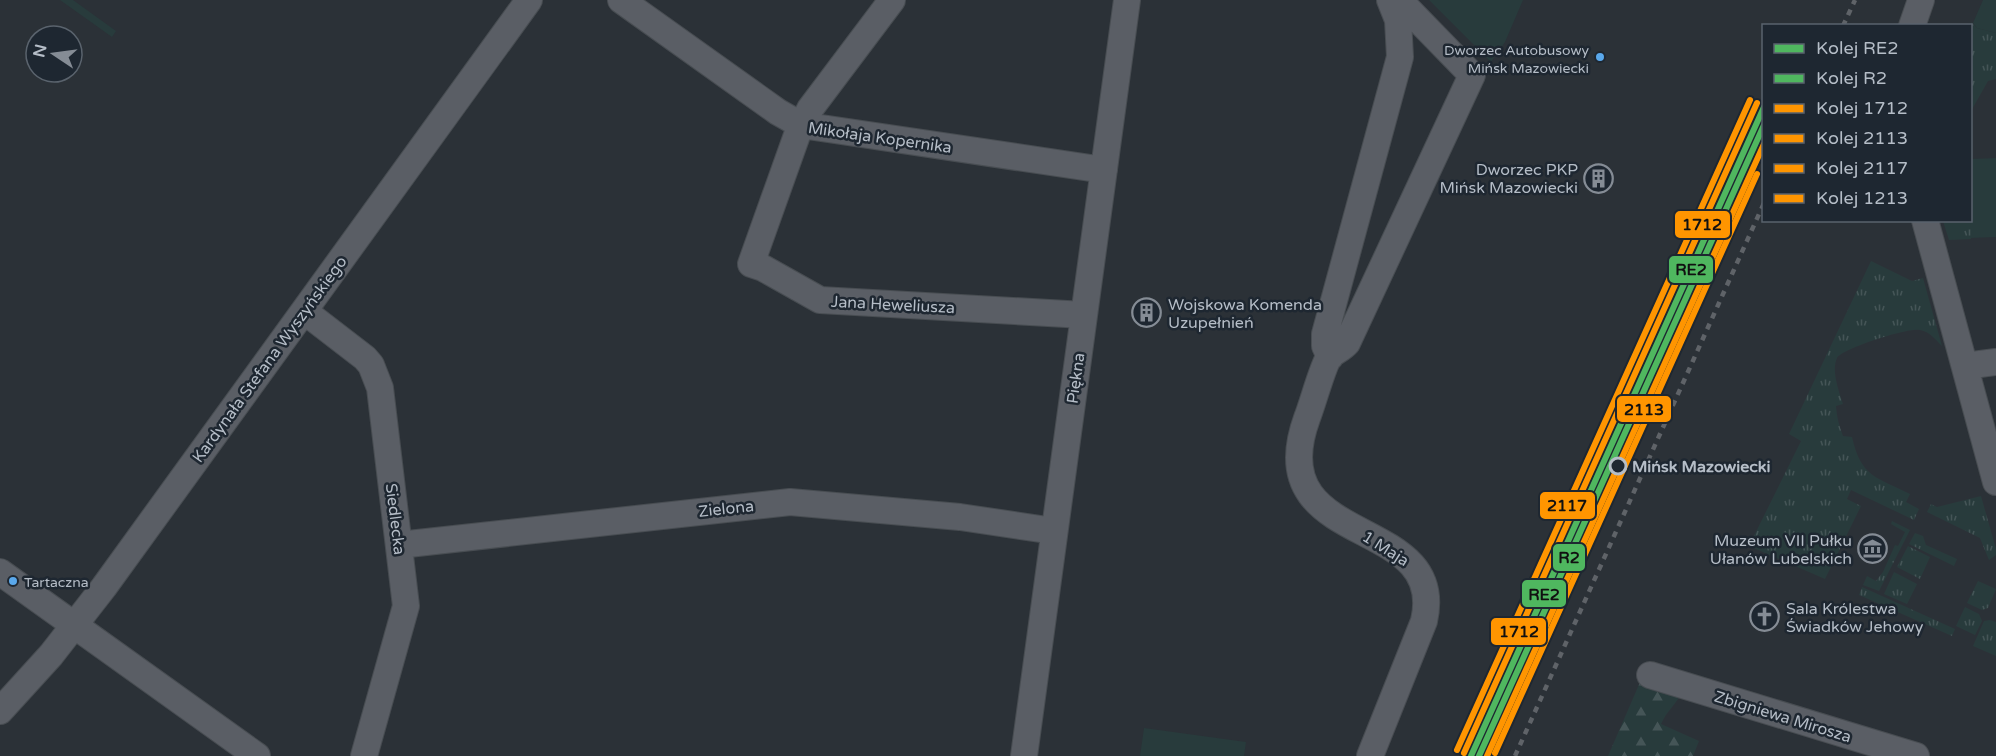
<svg xmlns="http://www.w3.org/2000/svg" width="1996" height="756" font-family="'Varela Round',sans-serif">
  <style>
    .grass { fill: url(#grass-tufts) }
    .forest { fill: url(#forest-firs) }
    .green { fill: #283b3c }
    .lines { fill: none; stroke-linecap: round; stroke-linejoin: round }
    .minor-casing { stroke: #484d52; stroke-width: 28 }
    .minor { stroke: #5a5e65; stroke-width: 26 }
    .rail { stroke: #5f6368; stroke-width: 4.5; stroke-dasharray: 6 6; stroke-linecap: butt }
    .rail-1-casing { stroke: #1e2731; stroke-width: 10 }
    .rail-2-casing { stroke: #1e2731; stroke-width: 10 }
    .rail-3-casing { stroke: #1e2731; stroke-width: 10 }
    .rail-4-casing { stroke: #1e2731; stroke-width: 10 }
    .rail-5-casing { stroke: #1e2731; stroke-width: 10 }
    .rail-6-casing { stroke: #1e2731; stroke-width: 10 }
    .rail-1 { stroke: #4fb75f; stroke-width: 6 }
    .rail-2 { stroke: #4fb75f; stroke-width: 6 }
    .rail-3 { stroke: #ff9500; stroke-width: 6 }
    .rail-4 { stroke: #ff9500; stroke-width: 6 }
    .rail-5 { stroke: #ff9500; stroke-width: 6 }
    .rail-6 { stroke: #ff9500; stroke-width: 6 }
    .bus-dot { fill: #5aa8eb; stroke: #1e2731; stroke-width: 2 }
    .stop-dot { fill: #1e2731; stroke: #b5bdc7; stroke-width: 3 }
    .labels { text-anchor: middle; stroke-width: 5; stroke-linejoin: round; paint-order: stroke }
    .bus-label { font-size: 14px; fill: #b5bdc7; stroke: #1e2731; text-anchor: end }
    .street-label { font-size: 16px; fill: #b5bdc7; stroke: #1e2731 }
    .poi-label { font-size: 16px; fill: #b5bdc7; stroke: #1e2731; text-anchor: end }
    .stop-label { font-size: 16px; font-weight: bold; fill: #b5bdc7; stroke: #1e2731; text-anchor: start }
    .line-badge { stroke: #1e2731; stroke-width: 2 }
    .pale-badge-label { font-size: 16px; text-anchor: middle; font-weight: bold; fill: #111 }
  </style>
  <defs>
    <pattern id="grass-tufts" width="24" height="20" patternUnits="userSpaceOnUse" patternTransform="scale(1.5)"><rect width="24" height="20" fill="#283b3c"/><path d="M3 7l-1-3M5 7V3M7 7l1-3M15 17l-1-3M17 17v-4M19 17l1-3" fill="none" stroke="#455557"/></pattern>
    <pattern id="forest-firs" width="22" height="20" patternUnits="userSpaceOnUse" patternTransform="scale(1.5)"><rect width="22" height="20" fill="#283b3c"/><path d="M5 1l3.5 6h-7zM16 11l3.5 6h-7z" fill="#455557"/></pattern>
  </defs>
  <rect width="100%" height="100%" fill="#2b3137"/>
  <path class="grass" d="M 1971,22 L 1977,28 L 1996,33 L 1996,79 L 1988,81 L 1971,111 Z
    M 1971,219 L 1971,239 L 1949,240 L 1943,221 Z
    M 1871,261 L 1912,281 L 1923,278 L 1942,346 C 1935,339 1930,332 1920,330 C 1909,327 1841,349 1837,358 C 1831,371 1839,391 1843,404 L 1836,406 C 1837,418 1839,425 1843,436 L 1852,437 C 1861,477 1876,477 1910,494 L 1906,502 L 1919,509 L 1914,520 L 1851,490 L 1847,499 L 1861,506 L 1825,579 L 1749,546 L 1801,441 L 1789,434 Z
    M 1981,496 L 1996,549 L 1996,555 L 1989,560 L 1980,538 L 1927,512 L 1931,504 L 1937,507 Z
    M 1892,521 L 1910,530 L 1879,591 L 1863,585 L 1867,576 L 1876,581 L 1883,572 L 1895,545 L 1898,546 L 1905,532 L 1891,524 Z
    M 1915,533 L 1923,536 L 1926,545 L 1957,559 L 1954,566 L 1909,544 Z
    M 1908,546 L 1930,557 L 1920,579 L 1897,567 Z
    M 1894,572 L 1917,584 L 1907,604 L 1884,594 Z
    M 1978,581 L 1996,589 L 1988,608 L 1982,610 L 1967,603 Z
    M 1862,587 L 1955,629 L 1952,636 L 1859,595 Z
    M 1965,607 L 1979,614 L 1982,621 L 1975,635 L 1956,626 Z
    M 1990,620 L 1996,622 L 1996,656 L 1973,646 L 1984,621 Z"/>
  <path class="forest" d="M 1641,680 L 1682,693 C 1675,705 1667,711 1661,724 L 1699,741 L 1693,756 L 1608,756 Z"/>
  <path class="green" d="M 60,0 L 73,0 L 116,31 L 112,37 Z
    M 1429,0 L 1523,0 L 1505,42 L 1491,62 Z
    M 1983,0 L 1996,0 L 1996,33 L 1977,28 L 1973,23 Z
    M 1996,158 L 1996,237 L 1971,238 L 1971,159 Z
    M 1144,728 L 1246,742 L 1244,756 L 1140,756 Z"/>
  <g class="lines">
    <defs>
      <path id="minor" d="M 621,0 L 778,112 L 801,125 L 1104,170
        M 892,0 L 810,109 L 797,135 L 751,264 L 763,268 L 820,300 L 1084,315
        M 1912,26 L 1921,0
        M 1925,220 L 1996,482
        M 304,311 L 365,358 L 371,365 L 380,388 L 406,606 L 364,756
        M 1330,357 L 1325,346 L 1325,334 L 1400,57 L 1398,20 L 1390,0
        M 1965,366 L 1996,362
        M 399,545 L 790,502 L 960,517 L 1054,531
        M 0,572 L 257,756
        M 1650,675 L 1916,756
        M 0,711 L 51,655 L 104,587 L 529,0
        M 1024,756 L 1127,0
        M 1370,756 L 1424,621 C 1449,512 1258,552 1307,418 C 1313,403 1322,368 1329,357 C 1333,352 1342,349 1347,343 L 1472,75 L 1399,0"/>
    </defs>
    <use href="#minor" class="minor-casing"/>
    <use href="#minor" class="minor"/>
    <path class="rail" d="M 1843,26 L 1855,0
      M 1515,756 L 1764,203"/>
    <defs>
      <path id="rail-1" d="M 1471,756 L 1764,107"/>
      <path id="rail-2" d="M 1479,756 L 1764,125"/>
      <path id="rail-3" d="M 1464,753 L 1757,103"/>
      <path id="rail-4" d="M 1487,756 L 1764,144"/>
      <path id="rail-5" d="M 1457,750 L 1750,100"/>
      <path id="rail-6" d="M 1495,753 L 1757,174"/>
    </defs>
    <use href="#rail-1" class="rail-1-casing"/>
    <use href="#rail-2" class="rail-2-casing"/>
    <use href="#rail-3" class="rail-3-casing"/>
    <use href="#rail-4" class="rail-4-casing"/>
    <use href="#rail-5" class="rail-5-casing"/>
    <use href="#rail-6" class="rail-6-casing"/>
    <use href="#rail-1" class="rail-1"/>
    <use href="#rail-2" class="rail-2"/>
    <use href="#rail-3" class="rail-3"/>
    <use href="#rail-4" class="rail-4"/>
    <use href="#rail-5" class="rail-5"/>
    <use href="#rail-6" class="rail-6"/>
  </g>
  <defs>
    <symbol id="building-ring" viewBox="-11 -11 22 22"><circle r="9.5" fill="#1e2731" stroke="#858c95" stroke-width="1.5"/><path d="M-4-6H4V6H1V3H-1V6H-4ZM-2.5-4.3h1.7v1.8h-1.7ZM.8-4.3h1.7v1.8H.8ZM-2.5-1h1.7V.8h-1.7ZM.8-1h1.7V.8H.8Z" fill="#858c95"/></symbol>
    <symbol id="museum-ring" viewBox="-11 -11 22 22"><circle r="9.5" fill="#1e2731" stroke="#858c95" stroke-width="1.5"/><path d="M0-6L6-3V-2H-6V-3ZM-5-1h2V3h-2ZM-1-1h2V3h-2ZM3-1h2V3H3ZM-6 4H6V6H-6Z" fill="#858c95"/></symbol>
    <symbol id="church-ring" viewBox="-11 -11 22 22"><circle r="9.5" fill="#1e2731" stroke="#858c95" stroke-width="1.5"/><path d="M-1.2-6h2.4v3.5h3.3v2.4h-3.3V6h-2.4V-.1h-3.3v-2.4h3.3Z" fill="#858c95"/></symbol>
  </defs>
  <g fill-rule="evenodd">
    <use href="#building-ring" x="1582" y="162" width="33" height="33"/>
    <use href="#building-ring" x="1130" y="296" width="33" height="33"/>
    <use href="#museum-ring" x="1856" y="532" width="33" height="33"/>
    <use href="#church-ring" x="1748" y="600" width="33" height="33"/>
  </g>
  <g class="bus-dot">
    <circle cx="1600" cy="57" r="5"/>
    <circle cx="13" cy="581" r="5"/>
  </g>
  <circle class="stop-dot" cx="1618" cy="466" r="8"/>
  <g class="labels">
    <g class="bus-label">
      <text x="1589" y="55">Dworzec Autobusowy<tspan x="1589" dy="18">Mińsk Mazowiecki</tspan></text>
      <text x="24" y="587" text-anchor="start">Tartaczna</text>
    </g>
    <g class="street-label">
      <text transform="translate(880 137) rotate(8)" y="6">Mikołaja Kopernika</text>
      <text transform="translate(893 304) rotate(3)" y="6">Jana Heweliusza</text>
      <text transform="translate(269 359) rotate(-54)" y="6">Kardynała Stefana Wyszyńskiego</text>
      <text transform="translate(1075 378) rotate(-82)" y="6">Piękna</text>
      <text transform="translate(726 508) rotate(-6)" y="6">Zielona</text>
      <text transform="translate(396 519) rotate(83)" y="6">Siedlecka</text>
      <text transform="translate(1386 548) rotate(32)" y="6">1 Maja</text>
      <text transform="translate(1783 716) rotate(17)" y="6">Zbigniewa Mirosza</text>
    </g>
    <g class="poi-label">
      <text x="1578" y="175">Dworzec PKP<tspan x="1578" dy="18">Mińsk Mazowiecki</tspan></text>
      <text x="1168" y="310" text-anchor="start">Wojskowa Komenda<tspan x="1168" dy="18">Uzupełnień</tspan></text>
      <text x="1852" y="546">Muzeum VII Pułku<tspan x="1852" dy="18">Ułanów Lubelskich</tspan></text>
      <text x="1786" y="614" text-anchor="start">Sala Królestwa<tspan x="1786" dy="18">Świadków Jehowy</tspan></text>
    </g>
    <g class="stop-label">
      <text x="1632" y="472">Mińsk Mazowiecki</text>
    </g>
  </g>
  <g class="line-badge">
    <rect x="1674" y="210" width="57" height="29" rx="6" fill="#ff9500"/>
    <rect x="1668" y="255" width="46" height="29" rx="6" fill="#4fb75f"/>
    <rect x="1616" y="395" width="56" height="28" rx="6" fill="#ff9500"/>
    <rect x="1539" y="491" width="57" height="29" rx="6" fill="#ff9500"/>
    <rect x="1552" y="543" width="34" height="29" rx="6" fill="#4fb75f"/>
    <rect x="1521" y="579" width="46" height="29" rx="6" fill="#4fb75f"/>
    <rect x="1490" y="617" width="57" height="29" rx="6" fill="#ff9500"/>
  </g>
  <g class="pale-badge-label">
    <text x="1702" y="230">1712</text>
    <text x="1691" y="275">RE2</text>
    <text x="1644" y="415">2113</text>
    <text x="1567" y="511">2117</text>
    <text x="1569" y="563">R2</text>
    <text x="1544" y="600">RE2</text>
    <text x="1519" y="637">1712</text>
  </g>
  <rect x="1762" y="24" width="210" height="198" fill="#1e2731" stroke="#5a636d" stroke-width="1.5"/>
  <rect x="1774" y="44" width="30" height="9" fill="#4fb75f" stroke="#5a636d" stroke-width="1.5"/>
  <text x="1816" y="54" font-size="18" fill="#b5bdc7">Kolej RE2</text>
  <rect x="1774" y="74" width="30" height="9" fill="#4fb75f" stroke="#5a636d" stroke-width="1.5"/>
  <text x="1816" y="84" font-size="18" fill="#b5bdc7">Kolej R2</text>
  <rect x="1774" y="104" width="30" height="9" fill="#ff9500" stroke="#5a636d" stroke-width="1.5"/>
  <text x="1816" y="114" font-size="18" fill="#b5bdc7">Kolej 1712</text>
  <rect x="1774" y="134" width="30" height="9" fill="#ff9500" stroke="#5a636d" stroke-width="1.5"/>
  <text x="1816" y="144" font-size="18" fill="#b5bdc7">Kolej 2113</text>
  <rect x="1774" y="164" width="30" height="9" fill="#ff9500" stroke="#5a636d" stroke-width="1.5"/>
  <text x="1816" y="174" font-size="18" fill="#b5bdc7">Kolej 2117</text>
  <rect x="1774" y="194" width="30" height="9" fill="#ff9500" stroke="#5a636d" stroke-width="1.5"/>
  <text x="1816" y="204" font-size="18" fill="#b5bdc7">Kolej 1213</text>
  <g transform="translate(54 54) rotate(283)"><circle r="28" fill="#1e2731" stroke="#5a636d" stroke-width="1.5"/>
  <path d="M0-4.5L10 22L0 15L-10 22Z" fill="#858c95"/>
  <text y="-9" font-size="16" font-weight="bold" text-anchor="middle" fill="#b5bdc7">N</text>
  </g>
</svg>
